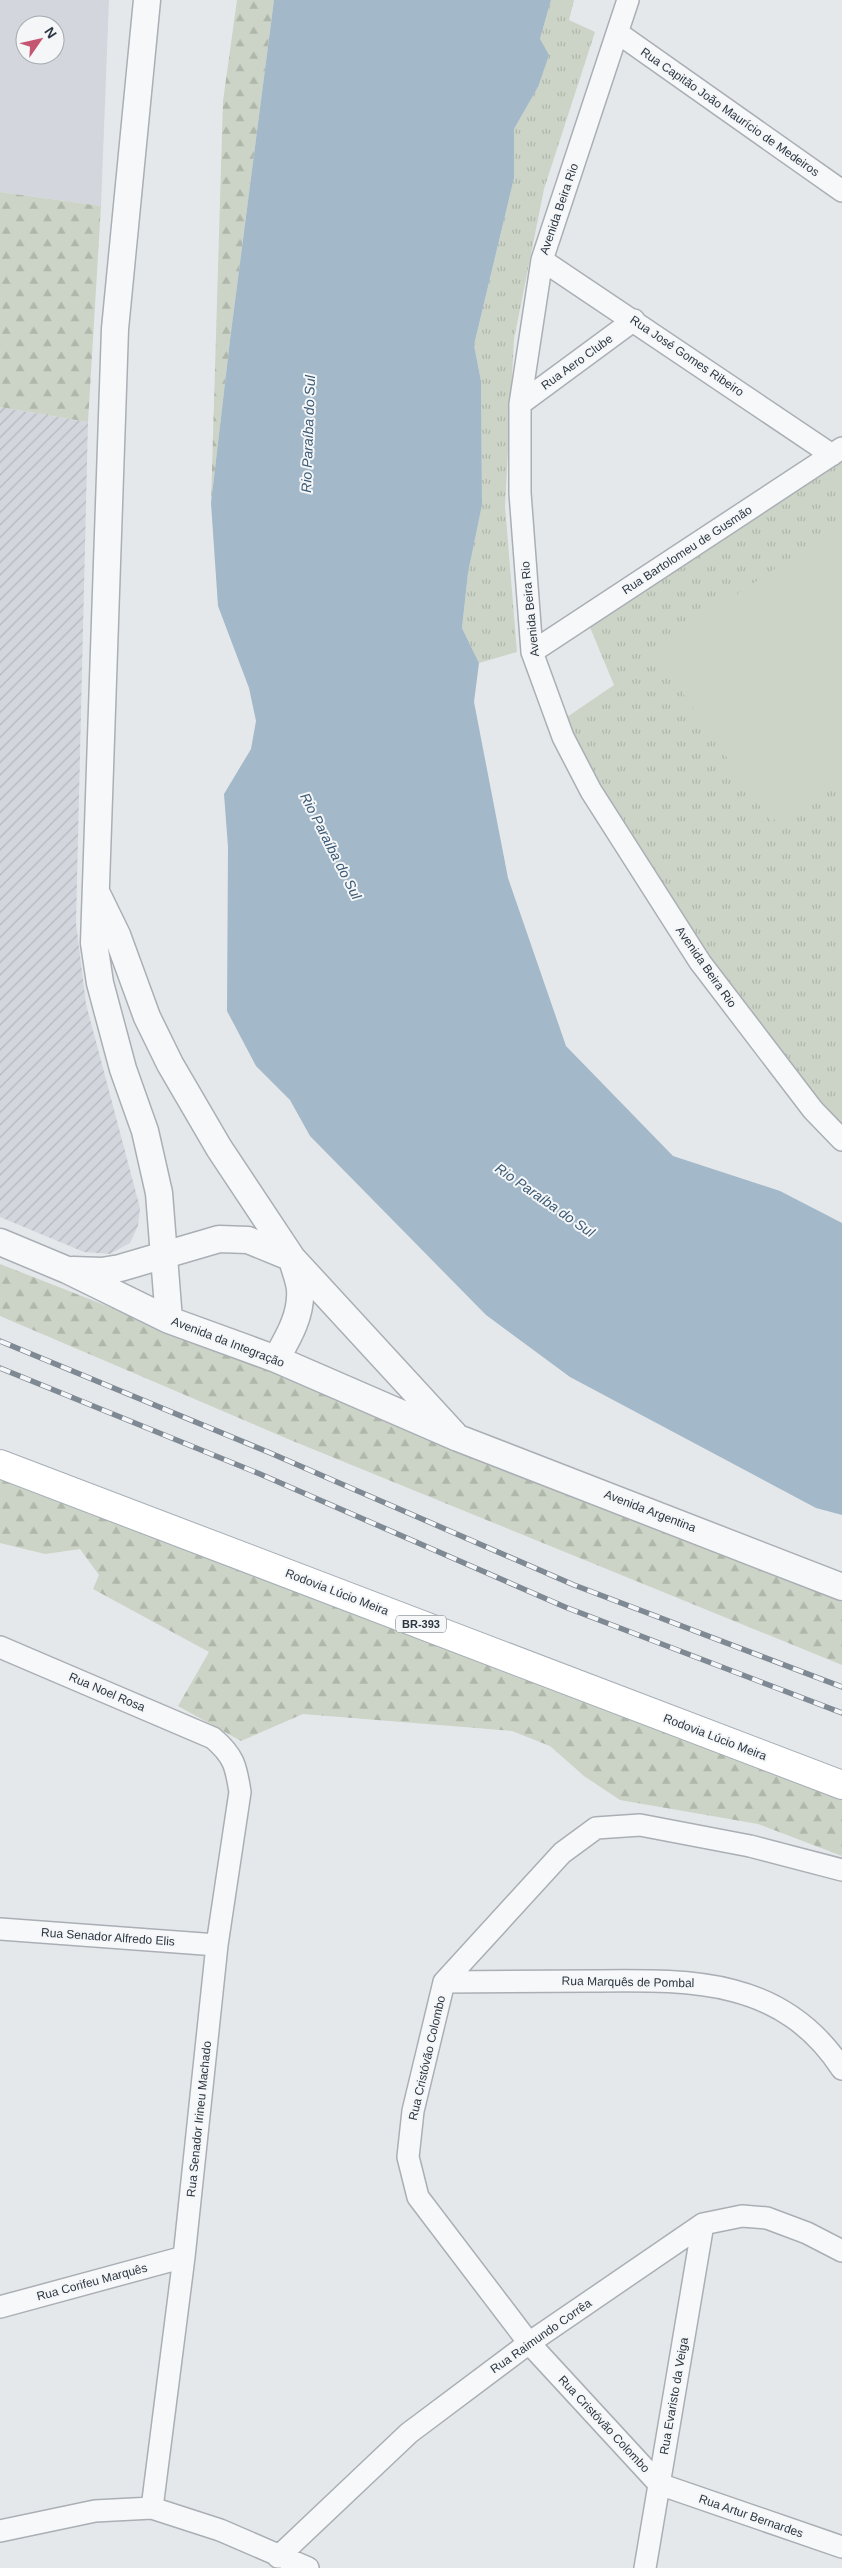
<svg xmlns="http://www.w3.org/2000/svg" width="842" height="2568" font-family="Helvetica,sans-serif">
  <style>
    .built { fill: #d3d7dd; fill-rule: evenodd }
    .industrial { fill: url(#industrial-furrows) }
    .grass { fill: url(#grass-tufts) }
    .forest { fill: url(#forest-firs) }
    .garden { fill: #cbd4c6 }
    .water { fill: #a3b8c8 }
    .lines { fill: none; stroke-linecap: round; stroke-linejoin: round }
    .minor-casing { stroke: #aaafb5; stroke-width: 24 }
    .tertiary-casing { stroke: #aaafb5; stroke-width: 29 }
    .primary-casing { stroke: #a5adb6; stroke-width: 30 }
    .minor { stroke: #f7f8fa; stroke-width: 21 }
    .tertiary { stroke: #f7f8fa; stroke-width: 26 }
    .primary { stroke: #fff; stroke-width: 28 }
    .rail-casing { stroke: #7f8993; stroke-width: 5.5 }
    .rail { stroke: #f4f6f8; stroke-width: 4; stroke-dasharray: 11; stroke-linecap: butt }
    .labels { text-anchor: middle; stroke-width: 4; stroke-linejoin: round; paint-order: stroke }
    .shield { fill: #f4f6f8; stroke: #697079; stroke-width: 1 }
    .shield-label { font-size: 11px; font-weight: bold; fill: #2d3742 }
    .street-label { font-size: 12px; fill: #2d3742; stroke: #f4f6f8 }
    .water-label { font-size: 14px; font-style: italic; fill: #3b5973; stroke: #f4f6f8 }
  </style>
  <defs>
    <pattern id="industrial-furrows" width="10" height="10" patternUnits="userSpaceOnUse" patternTransform="scale(1.25)"><rect width="10" height="10" fill="#d3d7dd"/><path d="M-1 1l2-2M0 10L10 0M9 11l2-2" fill="none" stroke="#b5b9bf"/></pattern>
    <pattern id="grass-tufts" width="24" height="20" patternUnits="userSpaceOnUse" patternTransform="scale(1.25)"><rect width="24" height="20" fill="#cbd4c6"/><path d="M3 7l-1-3M5 7V3M7 7l1-3M15 17l-1-3M17 17v-4M19 17l1-3" fill="none" stroke="#afb7ab"/></pattern>
    <pattern id="forest-firs" width="22" height="20" patternUnits="userSpaceOnUse" patternTransform="scale(1.25)"><rect width="22" height="20" fill="#cbd4c6"/><path d="M5 1l3.5 6h-7zM16 11l3.5 6h-7z" fill="#afb7ab"/></pattern>
  </defs>
  <rect width="100%" height="100%" fill="#e5e8eb"/>
  <path class="built" d="M 0,0 L 109,0 L 101,206 L 0,192 ZM 25,25 L 55,25 L 55,55 L 25,55 Z"/>
  <path class="industrial" d="M 0,407 L 88,422 L 76,923 L 86,1004 L 140,1208 L 138,1226 L 130,1243 L 110,1254 L 84,1252 L 0,1217 Z"/>
  <path class="grass" d="M 551,0 L 574,0 L 569,20 L 595,32 L 544,189 L 514,339 L 505,506 L 517,652 L 479,663 L 462,628 L 468,573 L 482,505 L 481,381 L 474,345 L 514,178 L 514,129 L 538,87 L 540,39 Z
    M 842,462 L 842,1131 L 741,1003 L 692,933 L 597,783 L 567,717 L 614,685 L 589,625 Z"/>
  <path class="forest" d="M 237,0 L 274,0 L 230,340 L 211,503 L 223,101 Z
    M 0,192 L 101,206 L 88,422 L 0,407 Z
    M 0,1264 L 296,1380 L 842,1602 L 842,1665 L 288,1439 L 0,1316 Z
    M 0,1477 L 842,1798 L 842,1856 L 758,1824 L 620,1800 L 584,1776 L 550,1746 L 512,1731 L 303,1714 L 241,1741 L 178,1706 L 209,1652 L 93,1589 L 99,1575 L 80,1549 L 45,1554 L 0,1543 Z"/>
  <path class="garden" d="M 842,523 L 842,774 L 771,822 L 654,651 Z"/>
  <path class="water" d="M 274,0 L 551,0 L 540,39 L 549,55 L 538,87 L 514,129 L 514,178 L 474,345 L 481,381 L 482,505 L 468,573 L 462,628 L 479,663 L 474,702 L 508,878 L 566,1046 L 673,1156 L 780,1191 L 842,1223 L 842,1515 L 816,1508 L 570,1377 L 486,1315 L 310,1136 L 290,1100 L 256,1066 L 227,1011 L 228,847 L 224,794 L 251,749 L 256,721 L 249,688 L 218,606 L 211,503 L 230,340 Z"/>
  <g class="lines">
    <defs>
      <path id="minor" d="M 628,0 L 542,260 L 520,404 L 520,493 L 532,652 L 563,737 L 591,791 L 700,962 L 813,1110 L 842,1140
        M 618,33 L 842,191
        M 542,260 L 832,455
        M 520,404 L 634,320
        M 532,652 L 842,448
        M 0,1647 L 213,1738 C 234,1756 236,1766 240,1792 L 217,1945 L 184,2257 L 152,2508
        M 842,1870 L 750,1846 L 640,1825 L 596,1828 L 562,1853 L 444,1982 L 413,2111 L 408,2157 L 418,2197 L 529,2343 L 659,2484 L 842,2547
        M 0,1929 L 217,1945
        M 444,1982 C 493,1982 542,1981 592,1981 C 690,1980 782,1977 842,2069
        M 0,2307 L 184,2257
        M 0,2531 L 95,2511 L 152,2508 L 220,2530 L 308,2568
        M 278,2557 L 409,2433 L 529,2343 L 703,2224 L 742,2216 L 767,2218 L 807,2233 L 842,2251
        M 645,2568 L 703,2224"/>
      <path id="tertiary" d="M 147,0 L 115,329 L 94,943 L 100,983 L 123,1069 L 145,1131 L 159,1193 L 169,1320
        M 98,896 L 117,935 L 147,1017 L 170,1064 L 219,1148 L 292,1258 L 454,1434
        M 0,1242 L 67,1270 L 169,1320 L 276,1359 L 458,1438 L 842,1587
        M 73,1270 L 102,1271 L 120,1268 L 219,1239 L 248,1240 L 292,1258
        M 276,1359 C 288,1338 302,1315 300,1289 C 299,1279 294,1268 292,1259"/>
      <path id="primary" d="M 0,1464 L 842,1785"/>
    </defs>
    <use href="#minor" class="minor-casing"/>
    <use href="#tertiary" class="tertiary-casing"/>
    <use href="#primary" class="primary-casing"/>
    <use href="#minor" class="minor"/>
    <use href="#tertiary" class="tertiary"/>
    <use href="#primary" class="primary"/>
    <defs>
      <path id="rail" d="M 0,1341 L 268,1452 L 574,1585 L 842,1687
        M 0,1368 L 260,1474 L 565,1607 L 842,1713"/>
    </defs>
    <use href="#rail" class="rail-casing"/>
    <use href="#rail" class="rail"/>
  </g>
  <g class="labels">
    <rect class="shield" x="396" y="1615.5" width="50" height="17" rx="4"/>
    <g class="shield-label">
      <text x="421" y="1628">BR-393</text>
    </g>
    <g class="street-label">
      <text transform="translate(730 112) rotate(35)" y="4">Rua Capitão João Maurício de Medeiros</text>
      <text transform="translate(559 209) rotate(-71)" y="4">Avenida Beira Rio</text>
      <text transform="translate(687 356) rotate(34)" y="4">Rua José Gomes Ribeiro</text>
      <text transform="translate(577 362) rotate(-36)" y="4">Rua Aero Clube</text>
      <text transform="translate(687 550) rotate(-33)" y="4">Rua Bartolomeu de Gusmão</text>
      <text transform="translate(530 609) rotate(-96)" y="4">Avenida Beira Rio</text>
      <text transform="translate(706 967) rotate(55)" y="4">Avenida Beira Rio</text>
      <text transform="translate(228 1342) rotate(21)" y="4">Avenida da Integração</text>
      <text transform="translate(650 1511) rotate(21)" y="4">Avenida Argentina</text>
      <text transform="translate(337 1592) rotate(21)" y="4">Rodovia Lúcio Meira</text>
      <text transform="translate(107 1692) rotate(23)" y="4">Rua Noel Rosa</text>
      <text transform="translate(715 1737) rotate(21)" y="4">Rodovia Lúcio Meira</text>
      <text transform="translate(108 1937) rotate(4)" y="4">Rua Senador Alfredo Elis</text>
      <text transform="translate(628 1982) rotate(1)" y="4">Rua Marquês de Pombal</text>
      <text transform="translate(427 2058) rotate(-77)" y="4">Rua Cristóvão Colombo</text>
      <text transform="translate(199 2119) rotate(-84)" y="4">Rua Senador Irineu Machado</text>
      <text transform="translate(92 2282) rotate(-15)" y="4">Rua Corifeu Marquês</text>
      <text transform="translate(541 2336) rotate(-35)" y="4">Rua Raimundo Corrêa</text>
      <text transform="translate(674 2396) rotate(-80)" y="4">Rua Evaristo da Veiga</text>
      <text transform="translate(604 2424) rotate(47)" y="4">Rua Cristóvão Colombo</text>
      <text transform="translate(751 2516) rotate(19)" y="4">Rua Artur Bernardes</text>
    </g>
    <g class="water-label">
      <text transform="translate(308 434) rotate(-88)" y="5">Rio Paraíba do Sul</text>
      <text transform="translate(331 846) rotate(63)" y="5">Rio Paraíba do Sul</text>
      <text transform="translate(545 1200) rotate(35)" y="5">Rio Paraíba do Sul</text>
    </g>
  </g>
  <g transform="translate(40 40) rotate(56)"><circle r="24" fill="#f4f6f8" stroke="#a4aaaf"/>
  <path d="M0-4L9 19L0 12L-9 19Z" fill="#c45671"/>
  <text y="-8" font-size="14" font-weight="bold" text-anchor="middle" fill="#2d3742">N</text>
  </g>
</svg>
